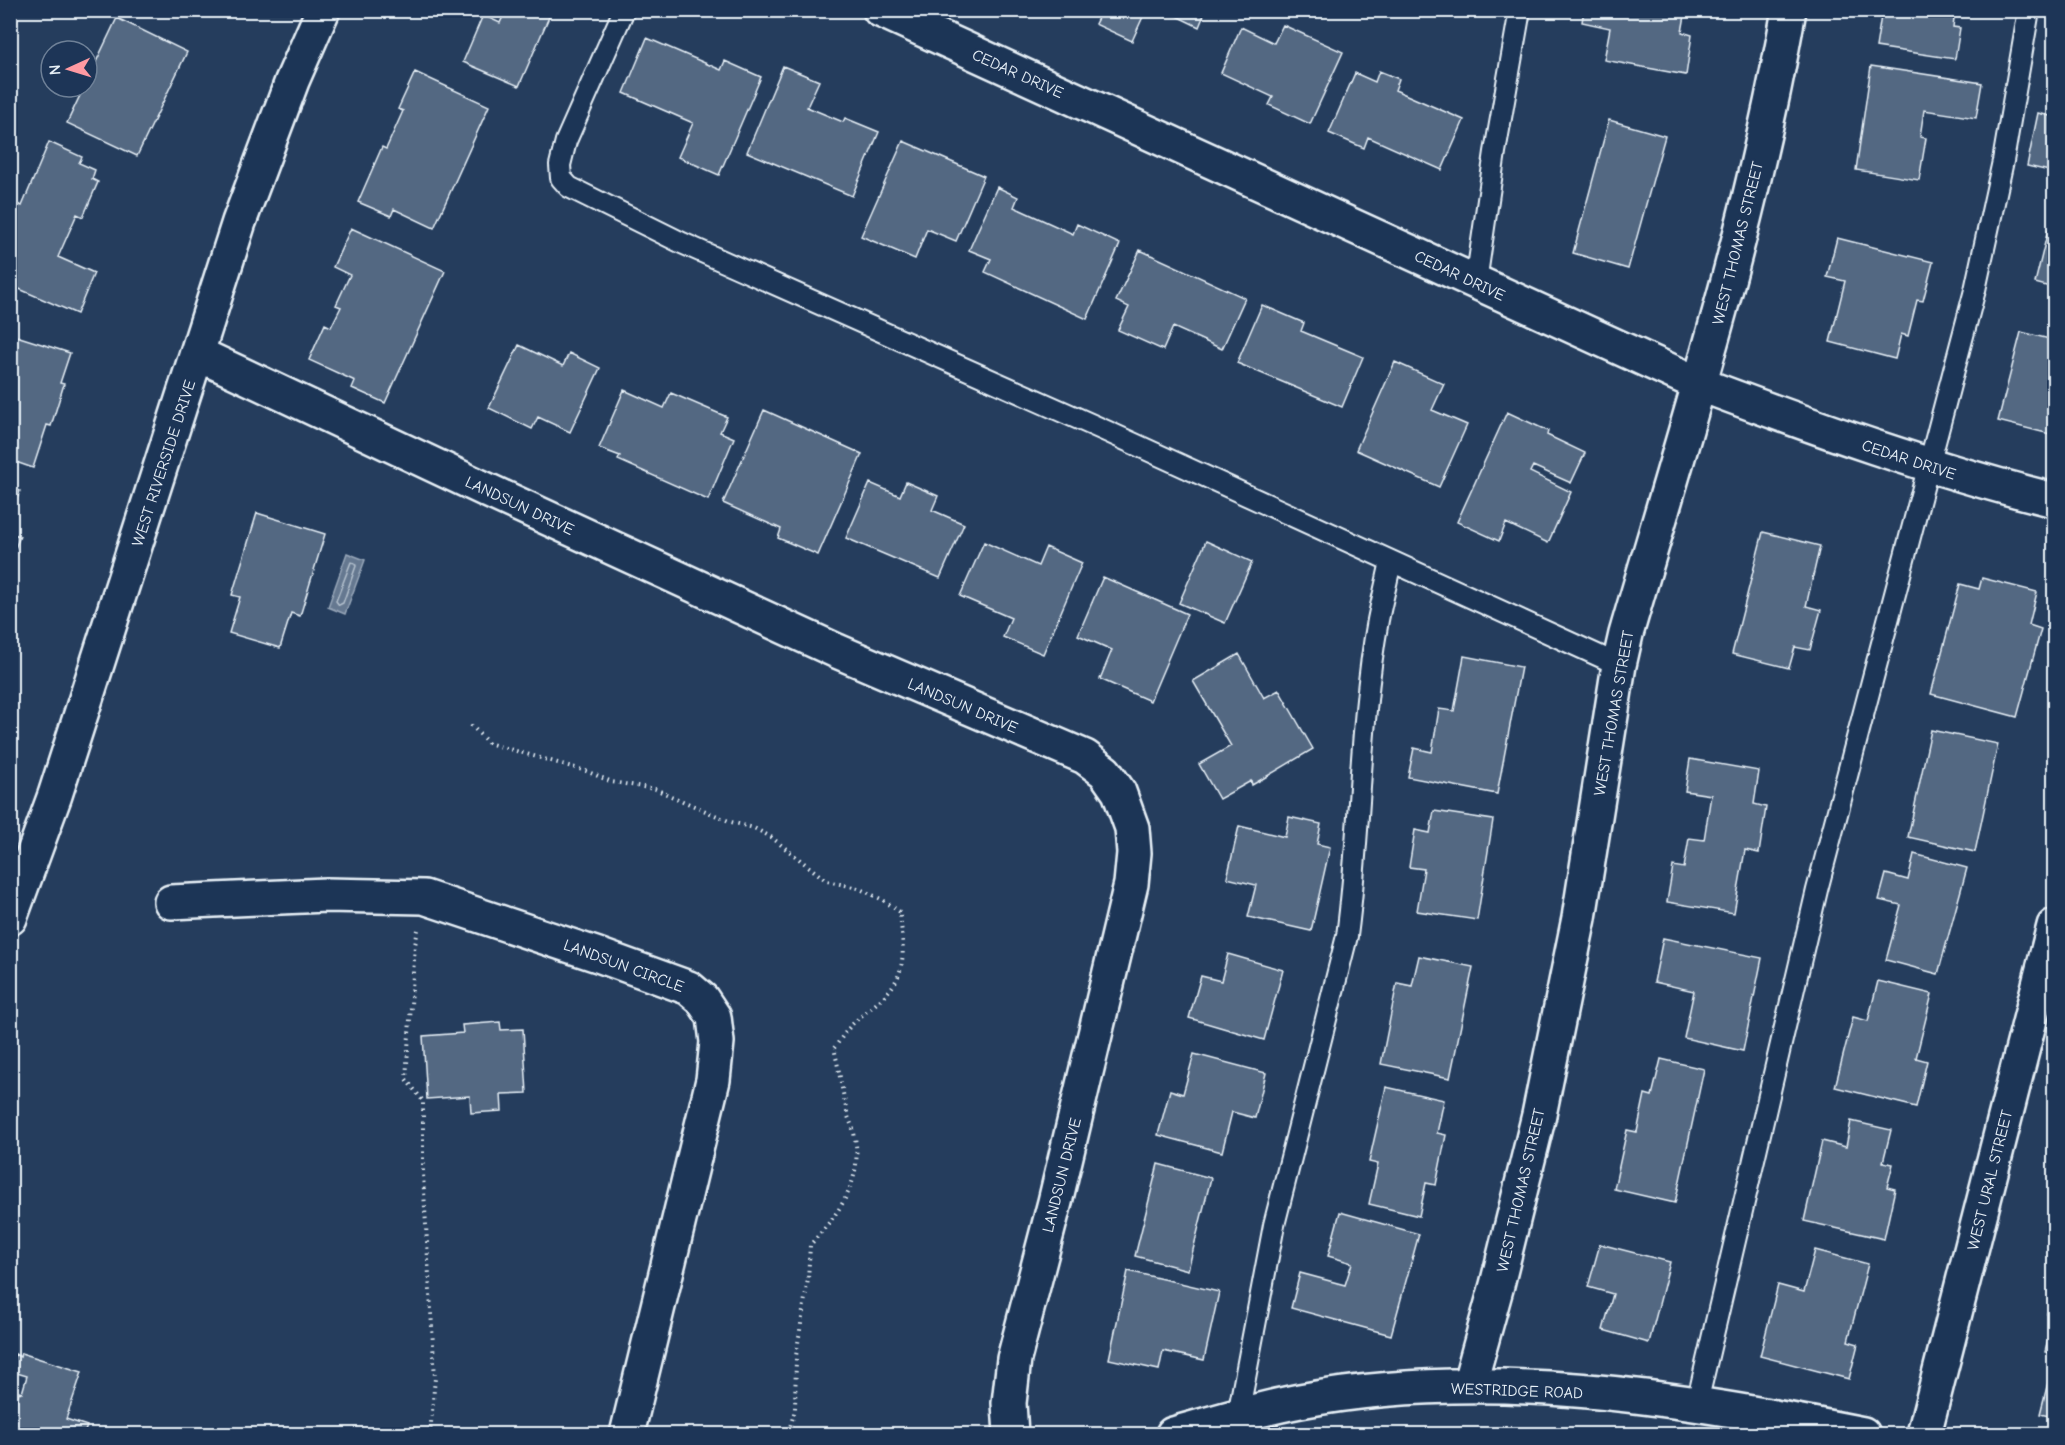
<svg xmlns="http://www.w3.org/2000/svg" width="2065" height="1445" font-family="'Comic Neue',sans-serif">
  <style>
    .water { fill: #657890; stroke: #99a8ba; stroke-width: 1.5 }
    .lines { fill: none; stroke-linecap: round; stroke-linejoin: round }
    .shore { stroke: #b4c1ce; stroke-width: 1.5 }
    .building { fill: #536782; stroke: #e8f1f8; stroke-width: 1.5 }
    .lane-casing { stroke: #e8f1f8; stroke-width: 24 }
    .street-casing { stroke: #e8f1f8; stroke-width: 38 }
    .path { stroke: #e8f1f8; stroke-width: 4; stroke-dasharray: 1.5 4.5; stroke-linecap: butt }
    .lane { stroke: #1d3557; stroke-width: 20 }
    .street { stroke: #1d3557; stroke-width: 33 }
    .labels { text-anchor: middle; stroke-width: 5; stroke-linejoin: round; paint-order: stroke }
    .street-label { font-size: 16px; fill: #e8f1f8; stroke: #1d3557 }
  </style>
  <rect width="100%" height="100%" fill="#253d5d"/>
  <filter id="ink" filterUnits="userSpaceOnUse"><feTurbulence type="fractalNoise" baseFrequency=".0167" numOctaves="2"/><feDisplacementMap in="SourceGraphic" scale="12" xChannelSelector="R" yChannelSelector="G"/><feConvolveMatrix kernelMatrix="1 2 1 2 8 2 1 2 1" color-interpolation-filters="sRGB"/></filter>
  <g filter="url(#ink)">
    <path class="water" d="M 347,553 L 365,560 L 345,614 L 328,607 Z"/>
    <g class="lines">
      <path class="shore" d="M 351,562 L 355,563 L 356,566 L 343,603 L 339,605 L 336,601 Z"/>
    </g>
    <path class="building" d="M 506,10 L 552,10 L 519,86 L 463,62 L 483,15 L 500,23 Z
      M 1102,10 L 1146,10 L 1132,41 L 1095,24 Z
      M 1164,10 L 1206,10 L 1199,27 Z
      M 1584,10 L 1686,10 L 1682,32 L 1692,35 L 1686,75 L 1604,60 L 1610,28 L 1582,22 Z
      M 1882,10 L 1955,10 L 1953,27 L 1960,28 L 1955,59 L 1876,47 Z
      M 117,18 L 187,52 L 137,156 L 67,123 L 84,87 L 87,87 L 87,81 Z
      M 1283,25 L 1343,52 L 1310,124 L 1269,105 L 1273,97 L 1221,73 L 1241,27 L 1274,43 Z
      M 647,38 L 721,70 L 725,61 L 761,77 L 719,175 L 678,157 L 693,123 L 624,93 Z
      M 783,66 L 819,81 L 807,107 L 843,122 L 845,118 L 879,132 L 852,196 L 747,152 Z
      M 1871,66 L 1982,83 L 1976,118 L 1924,110 L 1920,137 L 1926,138 L 1919,180 L 1856,170 Z
      M 1379,71 L 1399,79 L 1395,90 L 1464,120 L 1442,170 L 1368,137 L 1364,148 L 1329,133 L 1355,73 L 1375,82 Z
      M 415,72 L 489,106 L 434,228 L 394,209 L 391,216 L 358,202 L 382,147 L 386,149 L 403,111 L 398,109 Z
      M 2038,113 L 2054,117 L 2054,172 L 2027,166 Z
      M 1609,120 L 1665,136 L 1628,269 L 1573,253 Z
      M 903,141 L 984,176 L 956,241 L 927,229 L 915,259 L 861,236 Z
      M 49,142 L 82,157 L 79,163 L 95,170 L 92,179 L 98,182 L 83,217 L 77,214 L 58,257 L 94,273 L 77,314 L 10,285 L 10,201 L 22,206 Z
      M 997,187 L 1018,197 L 1014,207 L 1073,234 L 1077,224 L 1120,244 L 1087,319 L 985,272 L 991,259 L 969,250 Z
      M 351,228 L 445,271 L 385,403 L 352,388 L 355,381 L 309,360 L 325,324 L 331,327 L 341,307 L 336,305 L 350,275 L 333,267 Z
      M 2048,230 L 2054,232 L 2054,305 L 2050,304 L 2054,288 L 2035,283 Z
      M 1837,238 L 1933,262 L 1923,301 L 1917,300 L 1908,336 L 1901,334 L 1895,359 L 1830,342 L 1845,281 L 1827,277 Z
      M 1140,250 L 1245,298 L 1222,349 L 1173,327 L 1163,350 L 1118,330 L 1129,307 L 1116,301 Z
      M 1262,305 L 1304,323 L 1301,331 L 1363,357 L 1342,407 L 1237,363 Z
      M 2021,332 L 2054,340 L 2054,435 L 1998,421 Z
      M 10,334 L 70,353 L 60,383 L 64,384 L 51,426 L 47,425 L 33,468 L 10,460 Z
      M 519,345 L 563,366 L 569,353 L 600,368 L 570,432 L 538,417 L 532,429 L 489,408 Z
      M 1395,362 L 1444,384 L 1432,410 L 1467,425 L 1439,487 L 1356,450 Z
      M 624,390 L 664,408 L 671,393 L 727,417 L 720,432 L 734,438 L 708,500 L 618,460 L 620,456 L 599,448 Z
      M 764,410 L 862,454 L 818,555 L 778,538 L 781,529 L 723,503 Z
      M 1507,412 L 1548,431 L 1547,435 L 1585,453 L 1571,483 L 1533,466 L 1530,472 L 1571,492 L 1548,543 L 1506,523 L 1499,541 L 1457,522 Z
      M 906,482 L 938,496 L 932,510 L 964,524 L 940,578 L 846,538 L 870,483 L 900,496 Z
      M 10,487 L 20,491 L 10,517 Z
      M 257,513 L 325,534 L 300,616 L 291,613 L 280,648 L 229,633 L 240,597 L 232,595 Z
      M 1763,532 L 1820,546 L 1806,606 L 1821,610 L 1810,650 L 1795,647 L 1789,668 L 1732,654 Z
      M 10,533 L 20,536 L 10,561 Z
      M 1206,541 L 1252,562 L 1225,623 L 1179,603 Z
      M 984,542 L 1038,566 L 1046,547 L 1082,563 L 1043,654 L 1003,637 L 1011,618 L 960,596 Z
      M 1103,577 L 1187,614 L 1150,701 L 1100,679 L 1112,650 L 1078,635 Z
      M 1982,578 L 2037,592 L 2029,625 L 2041,629 L 2017,717 L 1931,694 L 1960,584 L 1979,589 Z
      M 1239,654 L 1264,698 L 1279,690 L 1313,749 L 1252,785 L 1251,781 L 1219,799 L 1199,764 L 1231,746 L 1193,681 Z
      M 1464,656 L 1521,667 L 1497,794 L 1408,777 L 1414,748 L 1432,752 L 1439,709 L 1454,711 Z
      M 1931,730 L 1998,744 L 1975,852 L 1908,837 Z
      M 1690,759 L 1759,771 L 1754,804 L 1766,807 L 1759,853 L 1745,850 L 1734,913 L 1667,902 L 1673,866 L 1684,868 L 1689,838 L 1704,840 L 1711,795 L 1685,791 Z
      M 1434,811 L 1493,820 L 1477,920 L 1417,911 L 1424,869 L 1409,867 L 1415,830 L 1430,833 Z
      M 1289,817 L 1321,824 L 1317,844 L 1330,847 L 1311,931 L 1248,917 L 1256,885 L 1227,878 L 1239,826 L 1285,837 Z
      M 1914,854 L 1967,868 L 1938,974 L 1886,960 L 1901,905 L 1879,900 L 1886,874 L 1908,880 Z
      M 1663,938 L 1762,958 L 1743,1051 L 1684,1038 L 1694,991 L 1654,982 Z
      M 1228,954 L 1283,970 L 1264,1040 L 1189,1018 L 1201,976 L 1221,981 Z
      M 1419,956 L 1473,967 L 1450,1078 L 1381,1064 L 1397,983 L 1412,986 Z
      M 1878,981 L 1932,994 L 1916,1058 L 1927,1061 L 1916,1107 L 1835,1087 L 1853,1017 L 1868,1021 Z
      M 500,1022 L 501,1030 L 523,1029 L 527,1093 L 501,1094 L 502,1111 L 471,1113 L 470,1096 L 427,1099 L 423,1036 L 463,1033 L 462,1025 Z
      M 1194,1054 L 1266,1073 L 1255,1118 L 1232,1112 L 1222,1152 L 1158,1135 L 1170,1090 L 1183,1094 Z
      M 1661,1059 L 1704,1069 L 1675,1203 L 1614,1189 L 1627,1130 L 1637,1132 L 1645,1094 L 1652,1096 Z
      M 1386,1087 L 1444,1100 L 1437,1133 L 1446,1135 L 1436,1185 L 1426,1183 L 1419,1216 L 1369,1204 L 1378,1164 L 1369,1162 Z
      M 1851,1121 L 1891,1130 L 1883,1162 L 1893,1164 L 1887,1187 L 1895,1189 L 1884,1239 L 1804,1221 L 1822,1141 L 1846,1147 Z
      M 1158,1164 L 1211,1178 L 1188,1270 L 1135,1256 Z
      M 1340,1212 L 1419,1234 L 1391,1335 L 1291,1308 L 1300,1273 L 1345,1285 L 1352,1263 L 1328,1256 Z
      M 1600,1244 L 1670,1262 L 1649,1343 L 1603,1330 L 1613,1294 L 1588,1287 Z
      M 1815,1250 L 1868,1264 L 1848,1341 L 1858,1344 L 1849,1379 L 1760,1356 L 1778,1285 L 1804,1292 Z
      M 1128,1271 L 1219,1292 L 1204,1360 L 1163,1351 L 1159,1370 L 1109,1359 Z
      M 2054,1288 L 2054,1316 L 2047,1314 Z
      M 2054,1317 L 2054,1354 L 2045,1352 Z
      M 21,1353 L 82,1372 L 66,1419 L 87,1426 L 84,1434 L 10,1434 L 10,1410 L 13,1411 L 19,1392 L 22,1393 L 27,1376 L 10,1371 L 15,1354 L 20,1357 Z
      M 2054,1359 L 2054,1417 L 2040,1414 Z"/>
    <g class="lines">
      <defs>
        <path id="lane" d="M 624,10 L 566,141 L 560,165 L 561,178 L 569,187 L 682,243 L 1106,431 L 1619,665
          M 1476,282 L 1495,152 L 1520,10
          M 1697,1403 L 1817,890 L 1975,290 L 2003,161 L 2029,10
          M 1238,1415 L 1274,1225 L 1347,936 C 1361,831 1359,724 1378,620 C 1382,600 1387,581 1391,561"/>
        <path id="street" d="M 880,10 L 1699,384 C 1816,428 1933,470 2054,500
          M 198,354 L 489,491 L 837,651 L 1085,757 L 1105,772 L 1119,792 L 1132,828 L 1134,853 L 1131,884 L 1055,1202 L 1014,1359 L 1009,1403 L 1011,1434
          M 171,902 L 326,895 L 424,897 L 598,955 L 689,988 L 702,999 L 714,1017 L 717,1042 L 713,1080 L 627,1434
          M 10,918 L 55,795 L 239,222 L 292,81 L 323,10
          M 1469,1386 L 1497,1285 L 1539,1115 L 1579,918 L 1619,665 L 1626,634 C 1686,427 1752,223 1789,10
          M 1173,1434 C 1215,1422 1257,1409 1300,1401 C 1487,1366 1679,1397 1863,1434
          M 1924,1434 L 2054,926"/>
      </defs>
      <use href="#lane" class="lane-casing"/>
      <use href="#street" class="street-casing"/>
      <path class="path" d="M 471,725 L 488,743 L 586,771 L 612,782 L 655,789 L 731,822 L 754,828 L 771,837 L 827,881 L 858,888 L 883,900 L 900,912 C 901,929 905,949 901,967 C 895,996 865,1009 848,1029 C 843,1035 839,1042 834,1048 C 839,1069 842,1091 847,1112 C 848,1118 851,1123 853,1129 C 866,1178 841,1211 810,1245 L 808,1279 L 796,1356 L 795,1410 L 788,1434
        M 418,930 L 415,945 L 406,1079 L 423,1101 L 423,1174 L 435,1378 L 430,1434"/>
      <use href="#lane" class="lane"/>
      <use href="#street" class="street"/>
    </g>
  </g>
  <g class="labels">
    <g class="street-label">
      <text transform="translate(1018 73) rotate(24)" y="6">CEDAR DRIVE</text>
      <text transform="translate(1737 243) rotate(-76)" y="6">WEST THOMAS STREET</text>
      <text transform="translate(1460 275) rotate(25)" y="6">CEDAR DRIVE</text>
      <text transform="translate(1909 459) rotate(18)" y="6">CEDAR DRIVE</text>
      <text transform="translate(163 463) rotate(-72)" y="6">WEST RIVERSIDE DRIVE</text>
      <text transform="translate(520 505) rotate(25)" y="6">LANDSUN DRIVE</text>
      <text transform="translate(963 705) rotate(23)" y="6">LANDSUN DRIVE</text>
      <text transform="translate(1613 713) rotate(-80)" y="6">WEST THOMAS STREET</text>
      <text transform="translate(624 965) rotate(20)" y="6">LANDSUN CIRCLE</text>
      <text transform="translate(1061 1175) rotate(-76)" y="6">LANDSUN DRIVE</text>
      <text transform="translate(1989 1180) rotate(-76)" y="6">WEST URAL STREET</text>
      <text transform="translate(1520 1190) rotate(-77)" y="6">WEST THOMAS STREET</text>
      <text transform="translate(1517 1390) rotate(2)" y="6">WESTRIDGE ROAD</text>
    </g>
  </g>
  <rect width="2065" height="1445" fill="none" stroke="#1d3557" stroke-width="36"/>
  <rect x="18" y="18" width="2029" height="1409" fill="none" stroke="#e8f1f8" stroke-width="2" filter="url(#ink)"/>
  <g transform="translate(69 69) rotate(266)"><circle r="28" fill="#1d3557" stroke="#6e8097" stroke-width="1.5"/>
  <path d="M0-4.5L10 22L0 15L-10 22Z" fill="#ff9aa2"/>
  <text y="-9" font-size="16" font-weight="bold" text-anchor="middle" fill="#e8f1f8">N</text>
  </g>
</svg>
